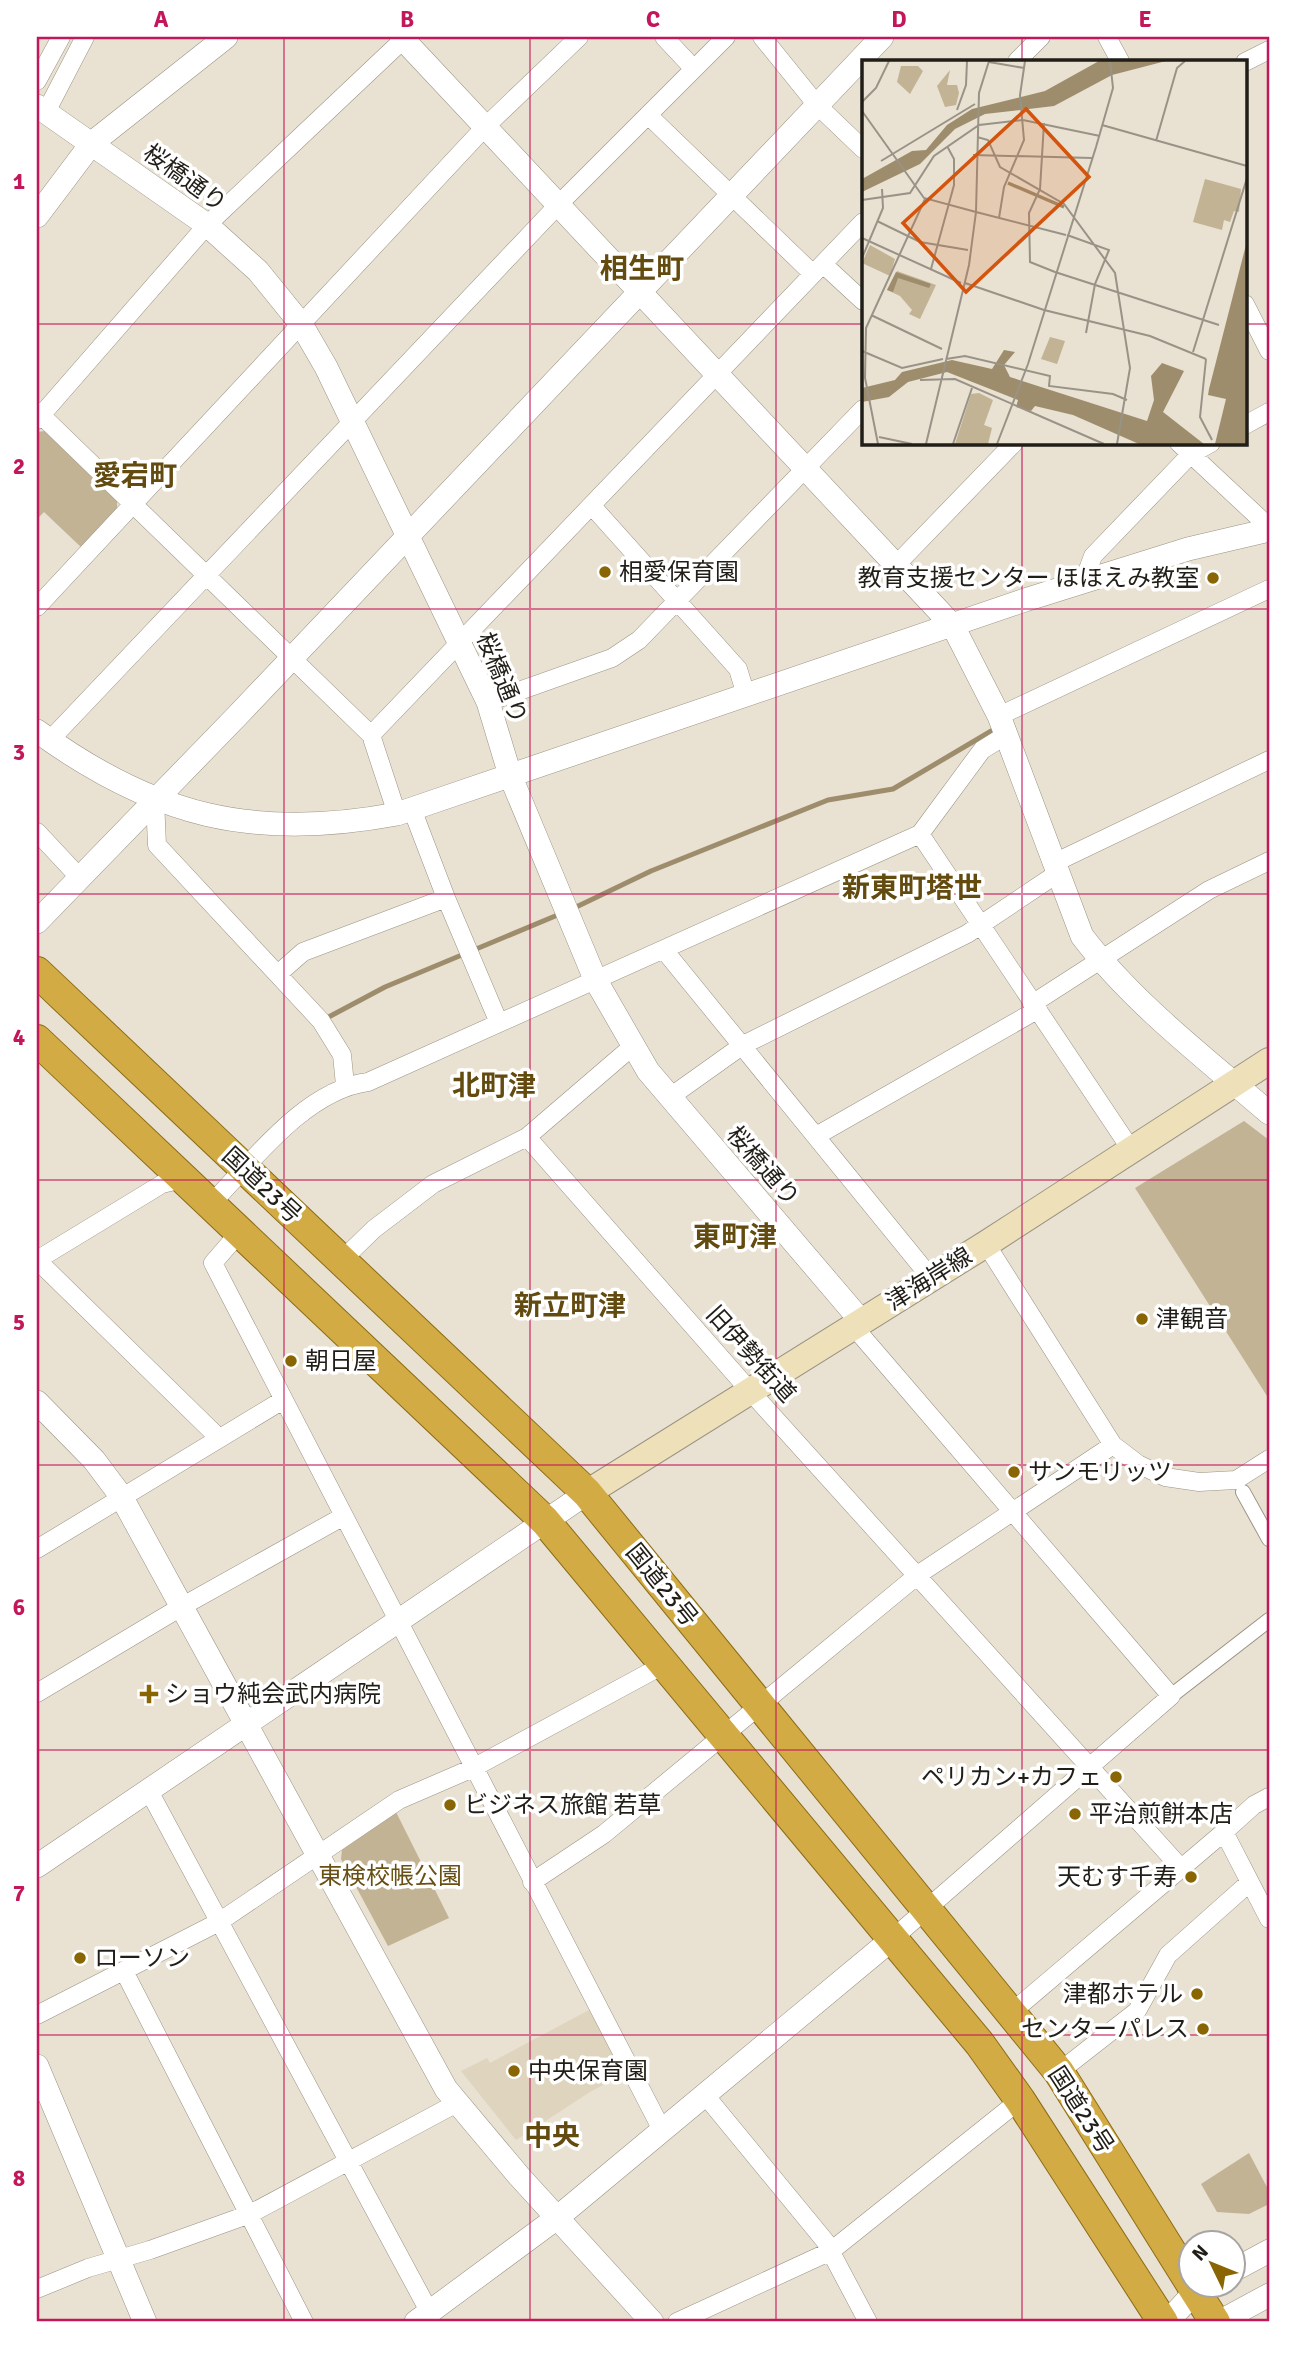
<svg xmlns="http://www.w3.org/2000/svg" width="1306" height="2359" font-family="Signika,'Noto Sans JP',sans-serif">
  <style>
    .built { fill: #dfd4be }
    .green { fill: #c2b395 }
    .lines { fill: none; stroke-linecap: round; stroke-linejoin: round }
    .stream { stroke: #9e8d6c; stroke-width: 5 }
    .pedestrian-casing { stroke: #9a9384; stroke-width: 16 }
    .minor-casing { stroke: #9a9384; stroke-width: 19 }
    .tertiary-casing { stroke: #9a9384; stroke-width: 24 }
    .secondary-casing { stroke: #9a9384; stroke-width: 28 }
    .trunk-casing { stroke: #8c6c16; stroke-width: 32 }
    .pedestrian { stroke: #fff; stroke-width: 14 }
    .minor { stroke: #fff; stroke-width: 18 }
    .tertiary { stroke: #fff; stroke-width: 23 }
    .secondary { stroke: #eee0b9; stroke-width: 26 }
    .trunk { stroke: #d2ab44; stroke-width: 30 }
    .grid { fill: none; stroke: #c2185b; stroke-width: 2; stroke-opacity: 0.55 }
    .poi-dot { fill: #896603; stroke: #fff; stroke-width: 2.5 }
    .labels { text-anchor: middle; stroke-width: 7; stroke-linejoin: round; paint-order: stroke }
    .street-label { font-size: 24px; fill: #211e18; stroke: #fff }
    .poi-label { font-size: 24px; fill: #211e18; stroke: #fff; text-anchor: start }
    .park-label { font-size: 24px; fill: #684f14; stroke: #fff }
    .quarter-label { font-size: 28px; font-weight: bold; fill: #634a0e; stroke: #fff }
    .inset-river { fill: none; stroke: #9e8d6c; stroke-width: 3.5 }
    .inset-road { fill: none; stroke: #999387; stroke-width: 2 }
    .view { fill: #d4530d; fill-opacity: 0.15; stroke: #d4530d; stroke-width: 3.5 }
    .inset-edge { fill: none; stroke: #211e18; stroke-width: 3.5 }
    .neatline { fill: none; stroke: #c2185b; stroke-width: 2.5 }
    .grid-label { font-size: 23px; text-anchor: middle; font-weight: bold; fill: #c2185b }
  </style>
  <rect width="100%" height="100%" fill="#e9e1d1"/>
  <path class="built" d="M 589,2010 L 623,2074 L 590,2092 L 516,2140 L 461,2071 L 487,2058 L 490,2063 Z"/>
  <path class="green" d="M 45,431 L 117,501 L 117,510 L 82,548 L 44,512 L 37,519 L 37,432 Z
    M 1244,1121 L 1269,1140 L 1267,1396 L 1135,1188 Z
    M 396,1812 L 449,1918 L 388,1946 L 341,1859 L 342,1850 Z
    M 1249,2153 L 1269,2191 L 1269,2204 L 1249,2214 L 1217,2212 L 1201,2184 Z"/>
  <g class="lines">
    <path class="stream" d="M 572,909 L 651,871 L 828,800 L 893,789 L 998,727
      M 323,1020 L 385,987 L 560,914"/>
    <defs>
      <path id="pedestrian" d="M 1243,1492 L 1269,1539
        M 1171,1696 L 1269,1620"/>
      <path id="minor" d="M 664,37 L 694,69
        M 762,37 L 817,105 L 863,149
        M 1107,37 L 1120,61
        M 1017,61 L 1041,37
        M 1245,62 L 1269,50
        M 37,81 L 61,37
        M 46,112 L 85,37
        M 648,115 L 813,274
        M 823,264 L 863,301
        M 1245,304 L 1269,351
        M 37,411 L 371,735 L 397,814
        M 37,420 L 207,225 L 406,37
        M 1245,425 L 1269,412
        M 1179,443 L 1269,527
        M 592,506 L 738,669 L 746,695
        M 896,565 L 1014,443
        M 1083,583 L 1093,556 L 1191,454 L 1211,443
        M 37,607 L 485,127 L 579,37
        M 488,702 L 612,658 L 639,640 L 863,409
        M 999,716 L 1269,589
        M 371,735 L 863,222
        M 50,740 L 559,204 L 726,37
        M 155,800 L 157,845 L 321,1021 L 342,1055 L 345,1085
        M 412,809 L 446,898
        M 37,832 L 80,878
        M 920,834 L 1130,1148
        M 1054,863 L 1269,760
        M 664,950 L 931,1278
        M 278,974 L 303,952 L 446,898 L 499,1023
        M 1032,1004 L 1209,890 L 1269,861
        M 670,1097 L 743,1045 L 967,934 L 1058,873
        M 816,1136 L 1037,1010
        M 527,1137 L 750,1391 L 1180,1867
        M 210,1205 C 252,1162 305,1090 368,1082 L 920,834 L 982,750 L 1006,735
        M 239,1233 L 213,1263 L 662,2130
        M 986,1244 L 1113,1445 L 1138,1464 L 1165,1477 L 1199,1482 L 1236,1480 L 1269,1459
        M 37,1260 L 219,1438
        M 37,1260 L 162,1184 L 182,1179
        M 342,1260 L 374,1229 L 433,1184 L 527,1137 L 633,1046
        M 854,1327 L 1171,1696 L 891,1940
        M 37,1549 L 283,1400
        M 37,1693 L 181,1607 L 344,1516
        M 149,1791 L 430,2313
        M 1269,1797 L 1254,1805 L 1224,1832 L 1269,1919
        M 532,1882 L 604,1834 L 919,1574 L 1113,1445
        M 124,1971 L 304,2322
        M 1012,2012 L 1224,1832
        M 37,2015 L 219,1922 L 399,1800 L 473,1768 L 665,1664
        M 1059,2072 L 1137,2011 L 1168,1955 L 1250,1882
        M 705,2095 L 825,2241 L 868,2322
        M 37,2289 L 88,2268 L 150,2250 L 250,2214 L 457,2103
        M 677,2322 L 831,2251 L 1020,2100"/>
      <path id="tertiary" d="M 401,37 L 953,626 L 999,716 L 1082,936 C 1133,1003 1205,1058 1269,1113
        M 37,106 L 207,225 L 258,271 L 301,324 L 326,367 L 488,702 L 510,775 L 595,979 L 648,1071 L 862,1322
        M 37,216 L 92,143 L 226,37
        M 37,731 C 154,816 253,841 397,814 L 1025,600 L 1188,549 L 1269,530
        M 37,922 L 237,716 L 882,37
        M 37,1402 L 94,1460 L 121,1496 L 446,2089 L 519,2176 L 652,2322
        M 37,1866 L 587,1493
        M 37,2066 L 145,2322
        M 1232,2271 L 1269,2251
        M 416,2322 L 558,2217 L 891,1940
        M 1167,2322 L 1196,2291 L 1205,2286
        M 1219,2322 L 1269,2295"/>
      <path id="secondary" d="M 587,1493 L 986,1244 L 1269,1061"/>
      <path id="trunk" d="M 37,972 L 587,1493 L 1059,2072 L 1190,2282
        M 37,1040 L 545,1521 L 980,2044 L 1020,2100 L 1163,2322
        M 1192,2286 L 1215,2322"/>
    </defs>
    <use href="#pedestrian" class="pedestrian-casing"/>
    <use href="#minor" class="minor-casing"/>
    <use href="#tertiary" class="tertiary-casing"/>
    <use href="#secondary" class="secondary-casing"/>
    <use href="#trunk" class="trunk-casing"/>
    <use href="#pedestrian" class="pedestrian"/>
    <use href="#minor" class="minor"/>
    <use href="#tertiary" class="tertiary"/>
    <use href="#secondary" class="secondary"/>
    <use href="#trunk" class="trunk"/>
  </g>
  <path class="grid" d="M 284,37 L 284,2322M 530,37 L 530,2322M 776,37 L 776,2322M 1022,37 L 1022,61M 37,324 L 863,324M 1245,324 L 1269,324M 1022,443 L 1022,2322M 37,609 L 1269,609M 37,894 L 1269,894M 37,1180 L 1269,1180M 37,1465 L 1269,1465M 37,1750 L 1269,1750M 37,2035 L 1269,2035"/>
  <g class="poi-dot">
    <circle cx="605" cy="572" r="7"/>
    <circle cx="1213" cy="578" r="7"/>
    <circle cx="1142" cy="1319" r="7"/>
    <circle cx="291" cy="1361" r="7"/>
    <circle cx="1014" cy="1472" r="7"/>
    <path d="M145.5 1683.5h7v7h7v7h-7v7h-7v-7h-7v-7h7z"/>
    <circle cx="1116" cy="1777" r="7"/>
    <circle cx="450" cy="1805" r="7"/>
    <circle cx="1075" cy="1814" r="7"/>
    <circle cx="1191" cy="1877" r="7"/>
    <circle cx="80" cy="1958" r="7"/>
    <circle cx="1197" cy="1994" r="7"/>
    <circle cx="1203" cy="2029" r="7"/>
    <circle cx="514" cy="2071" r="7"/>
  </g>
  <g class="labels">
    <g class="street-label">
      <text transform="translate(185 178) rotate(36)" y="8">桜橋通り</text>
      <text transform="translate(502 678) rotate(68)" y="8">桜橋通り</text>
      <text transform="translate(763 1166) rotate(49)" y="8">桜橋通り</text>
      <text transform="translate(262 1185) rotate(43)" y="8">国道23号</text>
      <text transform="translate(929 1279) rotate(-32)" y="8">津海岸線</text>
      <text transform="translate(751 1354) rotate(48)" y="8">旧伊勢街道</text>
      <text transform="translate(662 1585) rotate(51)" y="8">国道23号</text>
      <text transform="translate(1081 2110) rotate(57)" y="8">国道23号</text>
    </g>
    <g class="poi-label">
      <text x="619" y="580">相愛保育園</text>
      <text x="1199" y="586" text-anchor="end">教育支援センター ほほえみ教室</text>
      <text x="1156" y="1327">津観音</text>
      <text x="305" y="1369">朝日屋</text>
      <text x="1028" y="1480">サンモリッツ</text>
      <text x="165" y="1702">ショウ純会武内病院</text>
      <text x="1102" y="1785" text-anchor="end">ペリカン+カフェ</text>
      <text x="464" y="1813">ビジネス旅館 若草</text>
      <text x="1089" y="1822">平治煎餅本店</text>
      <text x="1177" y="1885" text-anchor="end">天むす千寿</text>
      <text x="94" y="1966">ローソン</text>
      <text x="1183" y="2002" text-anchor="end">津都ホテル</text>
      <text x="1189" y="2037" text-anchor="end">センターパレス</text>
      <text x="528" y="2079">中央保育園</text>
    </g>
    <g class="park-label">
      <text x="390" y="1884">東検校帳公園</text>
    </g>
    <g class="quarter-label">
      <text x="642" y="278">相生町</text>
      <text x="135" y="485">愛宕町</text>
      <text x="912" y="897">新東町塔世</text>
      <text x="494" y="1095">北町津</text>
      <text x="735" y="1246">東町津</text>
      <text x="570" y="1315">新立町津</text>
      <text x="552" y="2145">中央</text>
    </g>
  </g>
  <g transform="translate(862 60)">
    <rect width="385" height="385" fill="#e9e1d1"/>
    <path d="M 39,6 L 56,6 L 61,11 L 48,34 L 35,22 ZM 88,10 L 85,25 L 95,25 L 97,33 L 94,45 L 83,47 L 75,26 ZM 343,119 L 379,129 L 377,152 L 372,151 L 368,162 L 362,160 L 360,170 L 331,162 ZM 8,185 L 33,199 L 28,216 L 0,203 ZM 35,211 L 74,225 L 58,259 L 47,254 L 50,250 L 38,236 L 25,230 ZM 188,277 L 203,281 L 195,304 L 179,299 ZM 117,333 L 131,340 L 122,365 L 130,368 L 126,384 L 93,384 L 109,334 Z" fill="#c2b395"/>
    <path d="M 237,1 L 304,1 L 250,15 L 192,46 L 123,54 L 93,69 L 58,104 L 0,132 L 0,119 L 50,91 L 64,90 L 85,65 L 110,49 L 183,31 ZM 385,181 L 385,384 L 353,384 L 364,339 L 346,335 L 347,329 ZM 34,212 L 69,224 L 67,228 L 36,218 L 31,232 L 25,230 ZM 142,290 L 153,292 L 142,305 L 148,317 L 285,361 L 292,340 L 289,316 L 300,303 L 322,311 L 301,352 L 342,384 L 277,384 L 211,355 L 173,346 L 169,351 L 154,347 L 156,340 L 85,312 L 46,322 L 27,337 L 0,342 L 0,328 L 33,320 L 40,312 L 90,300 L 130,309 Z" fill="#9e8d6c"/>
    <path class="inset-river" d="M 146,123 L 202,147M 361,375 L 385,380"/>
    <path class="inset-road" d="M 127,2 L 162,8M 0,42 L 14,28 L 27,1M 95,50 L 104,25 L 105,1M 0,51 L 62,138 L 114,152M 182,63 L 178,129 L 167,153 L 168,202 L 193,212M 240,65 L 385,106M 115,77 L 126,80 L 138,107 L 202,144 L 253,213 L 268,308 L 255,384M 294,81 L 315,8 L 323,1M 111,95 L 230,98M 19,101 L 113,44M 0,140 L 48,133 L 72,96 L 117,65 L 161,60 L 238,76M 114,152 L 204,175M 137,158 L 142,127 L 162,80 L 158,35 L 163,1M 15,161 L 58,182 L 106,190M 205,175 L 247,190 L 233,224 L 224,273M 0,178 L 99,223M 0,198 L 21,148 L 20,129M 69,209 L 92,125 L 92,99 L 85,86M 193,212 L 357,265M 103,223 L 182,250 L 288,276 L 344,299M 9,255 L 80,289M 0,291 L 40,308 L 81,299M 331,292 L 385,118M 84,299 L 103,296 L 188,316 L 187,326 L 251,334 L 265,340M 344,299 L 338,357 L 350,380 L 347,374M 58,320 L 93,319 L 242,384M 17,377 L 50,384M 16,384 L 3,318 L 4,268 L 63,139M 64,384 L 107,205 L 114,152 L 117,33 L 127,1M 91,384 L 110,328M 135,384 L 166,304 L 234,87 L 251,28 L 248,1"/>
    <path class="view" d="M 164,49 L 227,117 L 104,232 L 41,163 Z"/>
    <rect width="385" height="385" class="inset-edge"/>
  </g>
  <rect width="1306" height="2359" fill="none" stroke="#ffffff" stroke-width="77"/>
  <g transform="translate(1212 2264) rotate(313)"><circle r="33" fill="#ffffff" stroke="#a6a5a3" stroke-width="2"/>
  <path d="M0-5L12 26L0 18L-12 26Z" fill="#896603"/>
  <text y="-10" font-size="19" font-weight="bold" text-anchor="middle" fill="#211e18">N</text>
  </g>
  <rect x="38" y="38" width="1230" height="2282" class="neatline"/>
  <g class="grid-label">
    <text x="161" y="27">A</text>
    <text x="407" y="27">B</text>
    <text x="653" y="27">C</text>
    <text x="899" y="27">D</text>
    <text x="1145" y="27">E</text>
    <text x="19" y="189">1</text>
    <text x="19" y="474">2</text>
    <text x="19" y="760">3</text>
    <text x="19" y="1045">4</text>
    <text x="19" y="1330">5</text>
    <text x="19" y="1615">6</text>
    <text x="19" y="1901">7</text>
    <text x="19" y="2186">8</text>
  </g>
</svg>
